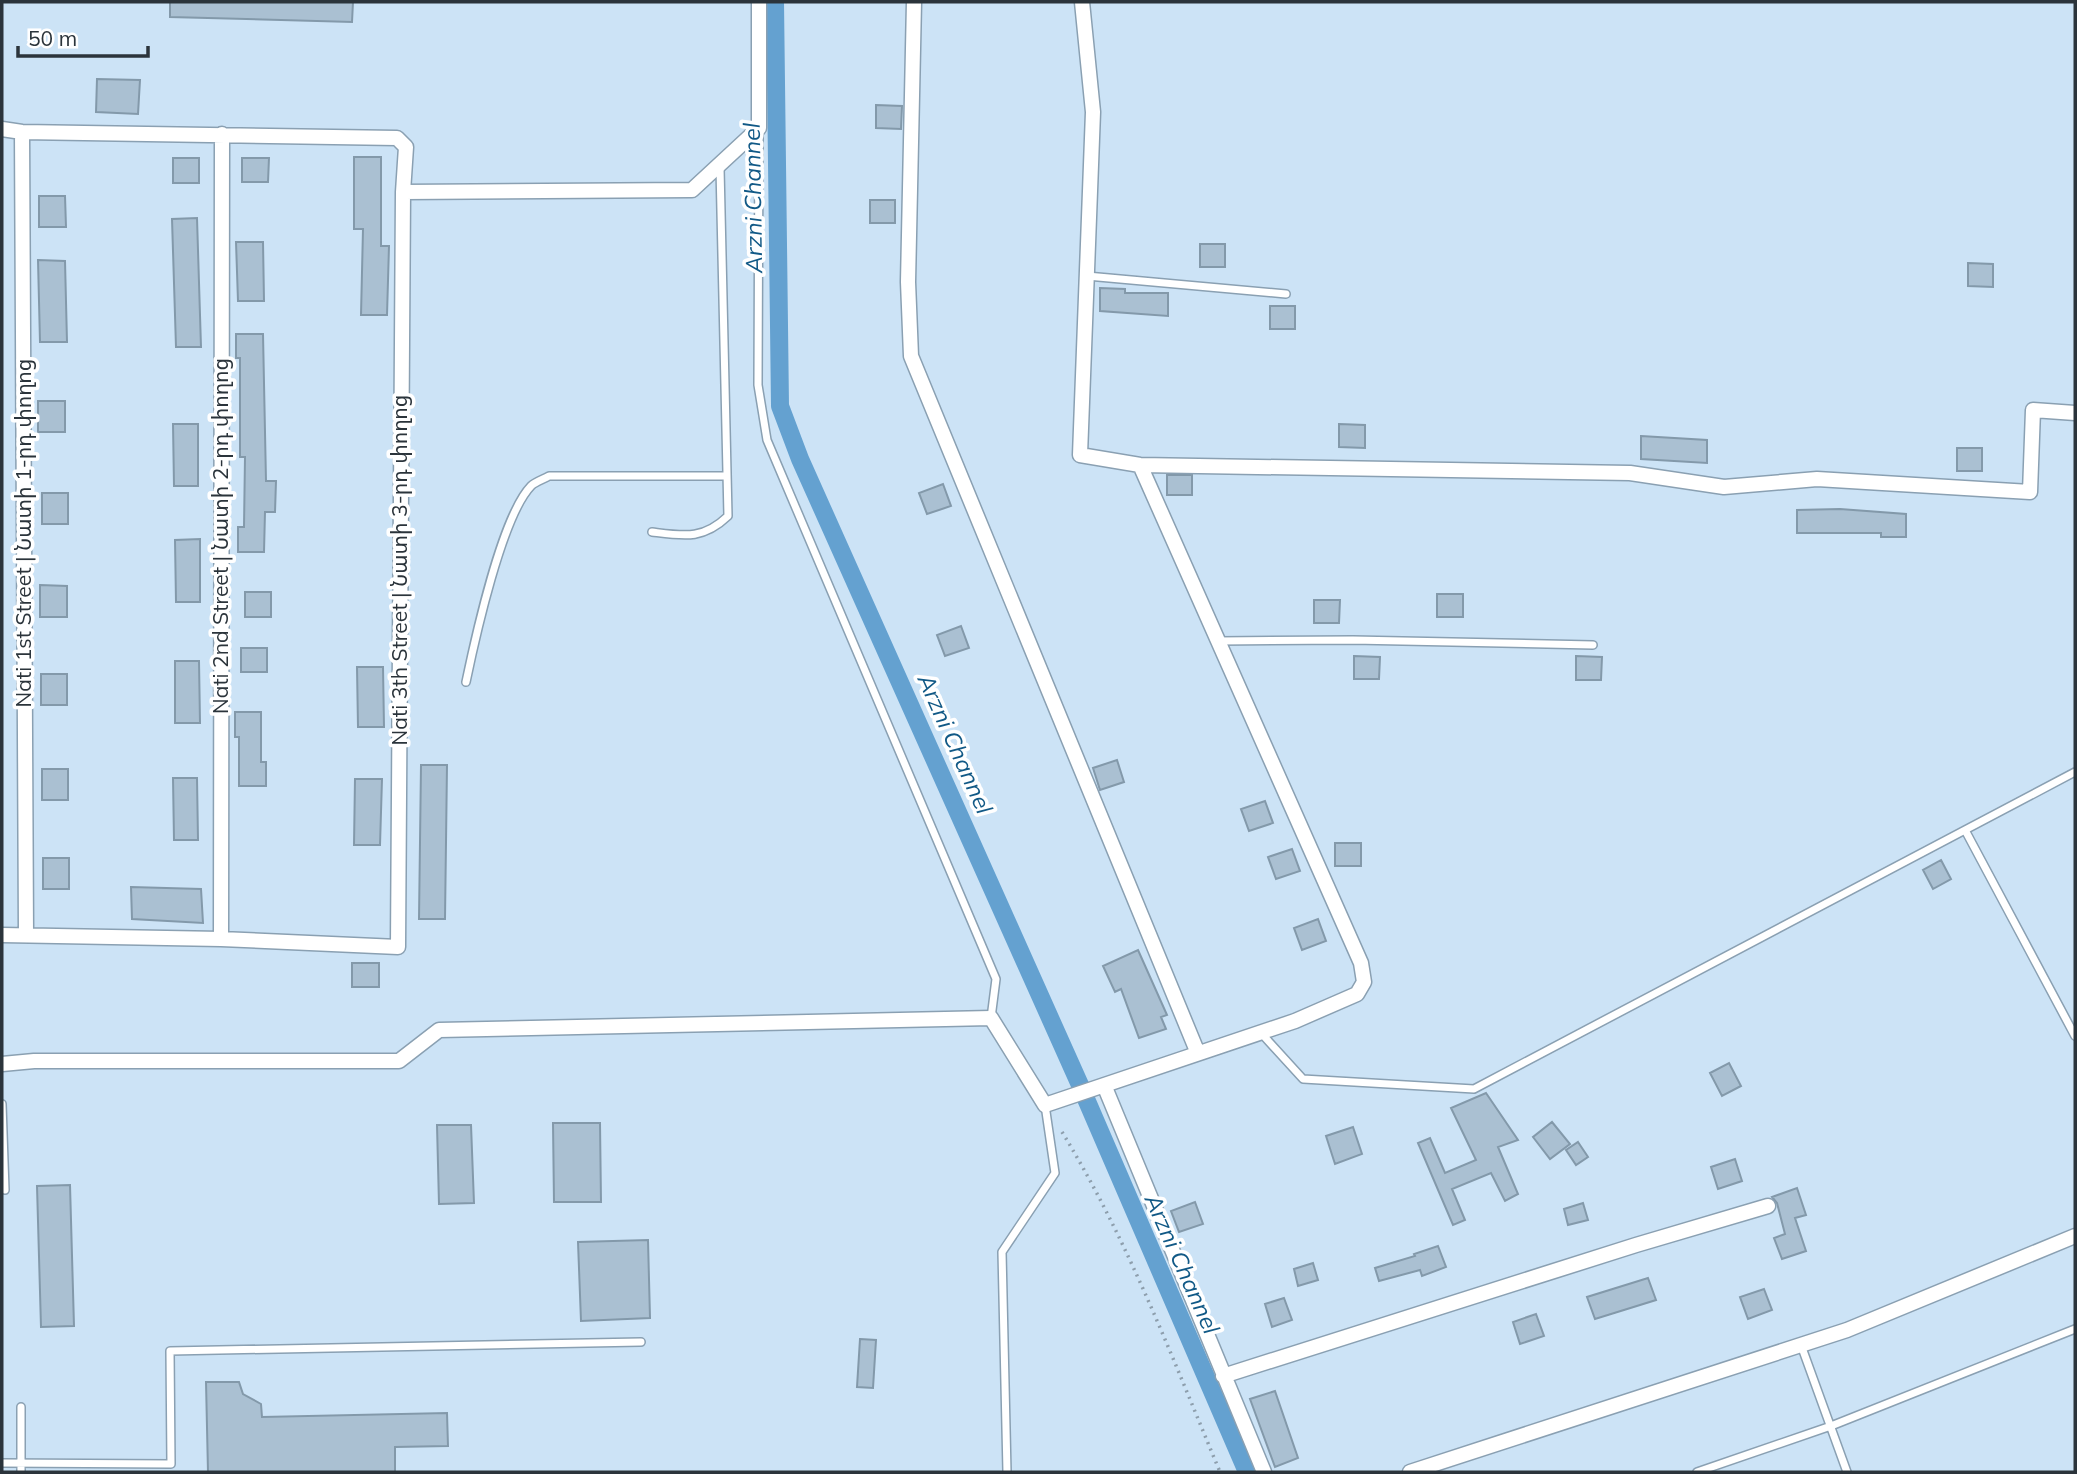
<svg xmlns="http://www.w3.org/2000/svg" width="2077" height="1474" font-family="Mulish,'Noto Sans Armenian',sans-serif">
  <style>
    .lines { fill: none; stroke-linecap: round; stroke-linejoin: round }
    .canal { stroke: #64a1d0; stroke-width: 18 }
    .building { fill: #aac0d2; stroke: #8399aa; stroke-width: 2 }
    .service-casing { stroke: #8aa0b2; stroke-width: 10 }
    .minor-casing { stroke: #8aa0b2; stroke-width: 17 }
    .path { stroke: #8d9eac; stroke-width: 3.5; stroke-dasharray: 2 5; stroke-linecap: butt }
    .service { stroke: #fff; stroke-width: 7 }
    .minor { stroke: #fff; stroke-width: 14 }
    .labels { text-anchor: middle; stroke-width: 7; stroke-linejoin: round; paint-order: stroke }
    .street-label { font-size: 21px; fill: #2b343b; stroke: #fff }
    .water-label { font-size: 23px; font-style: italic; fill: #115986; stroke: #fff }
  </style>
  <rect width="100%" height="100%" fill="#cce3f6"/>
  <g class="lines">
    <path class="canal" d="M 775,2 L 780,406 L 800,459 L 1080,1085 L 1247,1472"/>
  </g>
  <path class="building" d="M 170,2 L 353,2 L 352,22 L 170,17 Z
    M 97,79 L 140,80 L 138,114 L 96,112 Z
    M 876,105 L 902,106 L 901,129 L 876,128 Z
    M 354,157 L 381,157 L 381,246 L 389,246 L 387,315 L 361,315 L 363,229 L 354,229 Z
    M 173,158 L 199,158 L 199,183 L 173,183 Z
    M 242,158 L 269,158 L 268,182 L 242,182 Z
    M 39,196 L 65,196 L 66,227 L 39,227 Z
    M 870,200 L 895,200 L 895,223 L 870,223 Z
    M 197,218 L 201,347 L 176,347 L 172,219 Z
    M 236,242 L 263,242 L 264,301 L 238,301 Z
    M 1200,244 L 1225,244 L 1225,267 L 1200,267 Z
    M 38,260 L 65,261 L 67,342 L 40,342 Z
    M 1968,263 L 1993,264 L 1993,287 L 1968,286 Z
    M 1100,288 L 1125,289 L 1125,293 L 1168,293 L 1168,316 L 1100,311 Z
    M 1270,306 L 1295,306 L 1295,329 L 1270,329 Z
    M 236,334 L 263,334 L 266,481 L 276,481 L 275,512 L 265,512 L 264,552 L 238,552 L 238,527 L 244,527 L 245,457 L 240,457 L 240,358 L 236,358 Z
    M 38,401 L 65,401 L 65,432 L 38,432 Z
    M 173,424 L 198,424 L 198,486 L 174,486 Z
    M 1339,424 L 1365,425 L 1365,448 L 1339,447 Z
    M 1641,436 L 1707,440 L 1707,463 L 1641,459 Z
    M 1957,448 L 1982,448 L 1982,471 L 1957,471 Z
    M 1167,475 L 1192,475 L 1192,495 L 1167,495 Z
    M 943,484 L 951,506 L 927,514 L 919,493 Z
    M 42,493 L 68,493 L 68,524 L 42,524 Z
    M 1840,509 L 1906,514 L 1906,537 L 1881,537 L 1881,533 L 1797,533 L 1797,510 Z
    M 200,539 L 200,602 L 176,602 L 175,540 Z
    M 40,585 L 67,586 L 67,617 L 40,617 Z
    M 245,592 L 271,592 L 271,617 L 245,617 Z
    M 1437,594 L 1463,594 L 1463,617 L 1437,617 Z
    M 1314,600 L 1340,600 L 1339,623 L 1314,623 Z
    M 961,626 L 969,648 L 945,656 L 937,635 Z
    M 241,648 L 267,648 L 267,672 L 241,672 Z
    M 1354,656 L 1380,657 L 1379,679 L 1354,679 Z
    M 1576,656 L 1602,657 L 1601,680 L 1576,680 Z
    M 175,661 L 199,661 L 200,723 L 175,723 Z
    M 357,667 L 383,667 L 384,727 L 358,727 Z
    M 41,674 L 67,674 L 67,705 L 41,705 Z
    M 235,712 L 261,712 L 261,762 L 266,762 L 266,786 L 239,786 L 239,737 L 235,737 Z
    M 1117,760 L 1124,782 L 1100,790 L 1093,768 Z
    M 421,765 L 447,765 L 445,919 L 419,919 Z
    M 42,769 L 68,769 L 68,800 L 42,800 Z
    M 173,778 L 197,778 L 198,840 L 174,840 Z
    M 355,779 L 382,779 L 380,845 L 354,845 Z
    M 1265,801 L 1273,823 L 1249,831 L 1241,809 Z
    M 1335,843 L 1361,843 L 1361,866 L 1335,866 Z
    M 1292,849 L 1300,871 L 1276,879 L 1268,857 Z
    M 43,858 L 69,858 L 69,889 L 43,889 Z
    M 1941,860 L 1951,879 L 1933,889 L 1923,870 Z
    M 131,887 L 201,889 L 203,923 L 132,919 Z
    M 1318,919 L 1326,941 L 1302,950 L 1294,928 Z
    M 1138,950 L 1167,1015 L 1161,1017 L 1166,1029 L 1139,1038 L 1121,989 L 1115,992 L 1103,966 Z
    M 352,963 L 379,963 L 379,987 L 352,987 Z
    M 1729,1063 L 1741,1086 L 1722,1096 L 1710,1073 Z
    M 1486,1093 L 1518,1140 L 1498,1147 L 1518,1194 L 1505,1201 L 1491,1173 L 1452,1189 L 1465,1220 L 1453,1225 L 1418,1143 L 1430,1138 L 1445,1173 L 1476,1160 L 1451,1108 Z
    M 1552,1122 L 1570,1144 L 1550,1159 L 1533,1137 Z
    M 553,1123 L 600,1123 L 601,1202 L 554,1202 Z
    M 437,1125 L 471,1125 L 474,1203 L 439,1204 Z
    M 1353,1127 L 1362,1154 L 1335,1164 L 1326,1136 Z
    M 1578,1142 L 1588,1157 L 1576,1165 L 1566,1150 Z
    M 1735,1159 L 1742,1181 L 1718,1189 L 1711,1167 Z
    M 70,1185 L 74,1326 L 41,1327 L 37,1186 Z
    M 1797,1188 L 1806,1215 L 1795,1218 L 1806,1251 L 1782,1259 L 1774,1238 L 1785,1234 L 1777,1203 L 1772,1197 Z
    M 1195,1202 L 1203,1224 L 1179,1232 L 1171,1211 Z
    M 1583,1203 L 1588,1220 L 1568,1225 L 1564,1209 Z
    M 648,1240 L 650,1318 L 581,1321 L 578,1242 Z
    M 1438,1246 L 1446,1267 L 1422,1276 L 1420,1270 L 1379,1281 L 1375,1268 L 1415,1256 L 1414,1254 Z
    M 1313,1263 L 1318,1280 L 1298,1286 L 1294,1269 Z
    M 1648,1278 L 1656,1300 L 1595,1319 L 1587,1297 Z
    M 1764,1289 L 1772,1310 L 1748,1319 L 1740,1297 Z
    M 1284,1298 L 1292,1320 L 1272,1327 L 1265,1304 Z
    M 1536,1314 L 1544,1336 L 1520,1344 L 1513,1322 Z
    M 860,1339 L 876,1340 L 873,1388 L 857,1387 Z
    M 206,1382 L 239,1382 L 243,1394 L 261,1404 L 262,1417 L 447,1413 L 448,1446 L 395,1447 L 395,1472 L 208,1472 Z
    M 1275,1391 L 1298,1458 L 1275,1467 L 1250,1399 Z"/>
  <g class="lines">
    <defs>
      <path id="service" d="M 759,128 L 758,385 L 767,440 L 996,979 L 991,1018
        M 1087,276 L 1286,294
        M 652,532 C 684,536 703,540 728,516 L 720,168
        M 1219,641 L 1353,640 L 1593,645
        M 466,682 C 475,639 502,516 531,486 C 535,482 544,479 549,476 L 727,476
        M 1965,830 L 2075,1036
        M 1261,1033 L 1303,1079 L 1474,1089 L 2075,772
        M 2,1104 L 5,1190
        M 1801,1345 L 1847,1472
        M 2,1463 L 171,1464 L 170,1351 L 641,1342
        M 21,1472 L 21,1407
        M 1007,1472 L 1002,1252 L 1055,1173 L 1045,1105
        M 1697,1472 L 1831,1426 L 2075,1329"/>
      <path id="minor" d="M 914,2 L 908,282 L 911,356 L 1197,1051
        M 1082,2 L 1093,112 L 1080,455 L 1140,465 L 1630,473 L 1724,487 L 1817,479 L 2030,492 L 2033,410 L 2075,413
        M 2,129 L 22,132 L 397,138 L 406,147 L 403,192 L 398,947 L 221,939 L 2,935
        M 22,132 L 26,935
        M 403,192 L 692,190 L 759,128 L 759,2
        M 221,939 L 222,134
        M 2,1064 L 34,1061 L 399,1061 L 439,1030 L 991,1018 L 1045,1105 L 1295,1021 L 1357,994 L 1364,982 L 1361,963 L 1140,465
        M 1104,1085 L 1264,1472
        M 1223,1376 L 1636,1245 L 1768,1206
        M 1410,1472 L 1847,1330 L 2075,1236"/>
    </defs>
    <use href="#service" class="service-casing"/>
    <use href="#minor" class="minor-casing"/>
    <path class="path" d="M 1062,1132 C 1127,1238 1172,1357 1220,1472"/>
    <use href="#service" class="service"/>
    <use href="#minor" class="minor"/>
  </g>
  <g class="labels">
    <g class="street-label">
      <text transform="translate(24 533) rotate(-90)" y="7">Nati 1st Street | Նատի 1-րդ փողոց</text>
      <text transform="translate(221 536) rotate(-90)" y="7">Nati 2nd Street | Նատի 2-րդ փողոց</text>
      <text transform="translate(400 570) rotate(-90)" y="7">Nati 3th Street | Նատի 3-րդ փողոց</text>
    </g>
    <g class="water-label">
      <text transform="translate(753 198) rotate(-91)" y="8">Arzni Channel</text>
      <text transform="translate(955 744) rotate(66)" y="8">Arzni Channel</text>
      <text transform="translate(1182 1264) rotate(66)" y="8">Arzni Channel</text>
    </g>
  </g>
  <rect width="2077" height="1474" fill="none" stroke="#2b343b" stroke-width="7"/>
  <path d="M18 46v10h130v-10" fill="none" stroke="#2b343b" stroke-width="3.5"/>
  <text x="28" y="46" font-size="21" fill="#2b343b" stroke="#ffffff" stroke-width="5" paint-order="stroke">50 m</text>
</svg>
